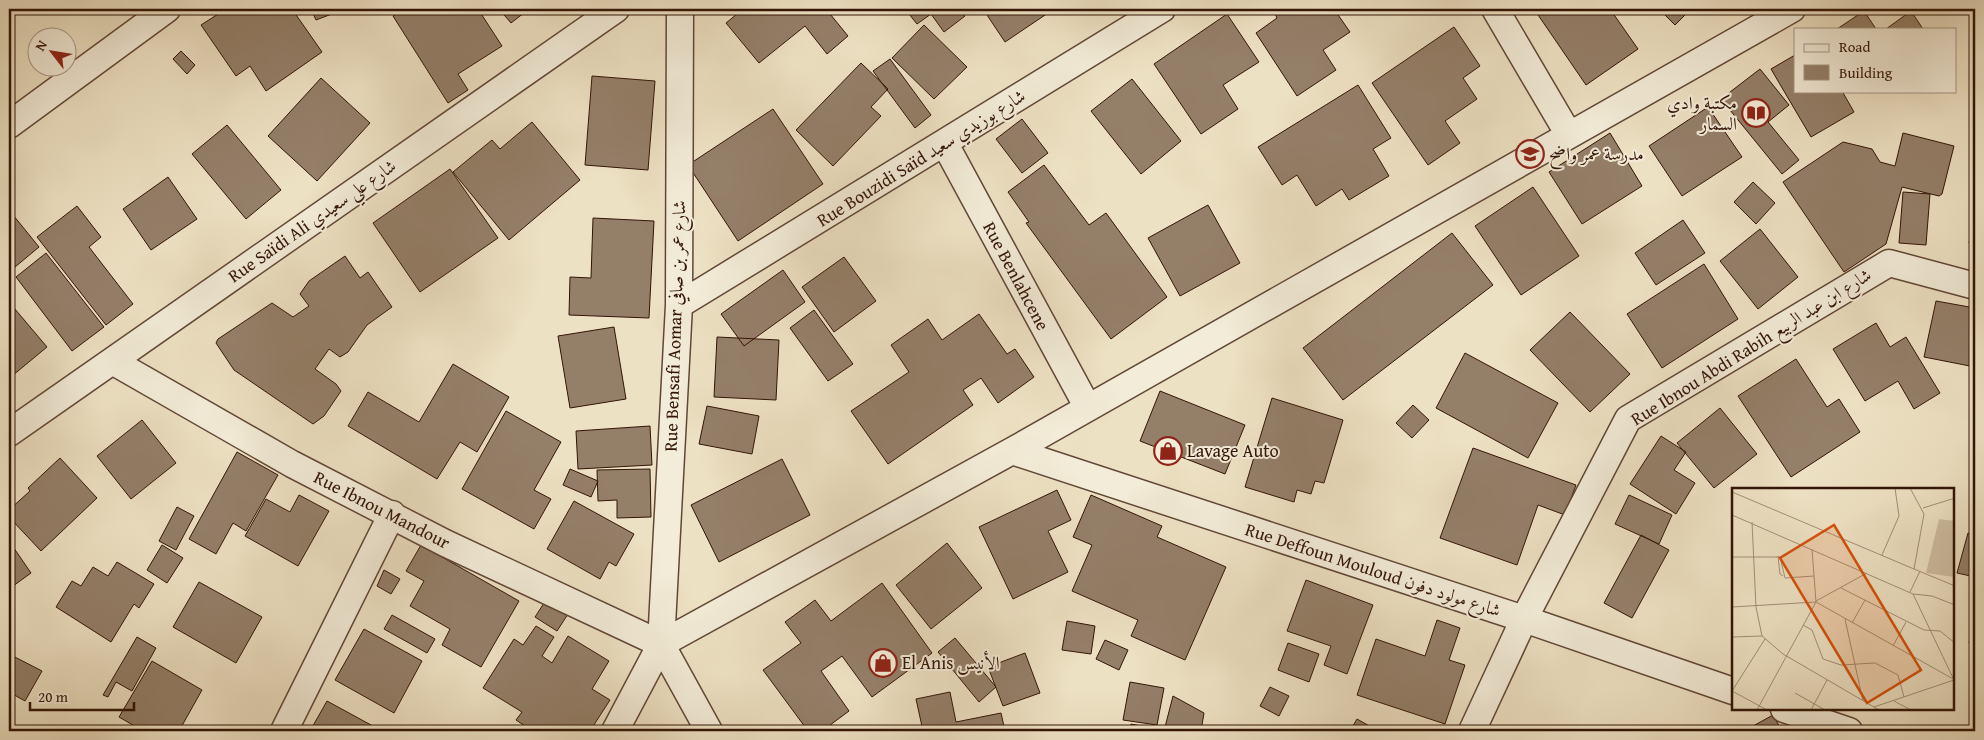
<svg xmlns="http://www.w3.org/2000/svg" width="1984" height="740" font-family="'Gentium Book Plus',Amiri,serif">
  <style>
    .building { fill: #947f69; stroke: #331407 }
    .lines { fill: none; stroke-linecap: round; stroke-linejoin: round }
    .street-casing { stroke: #624736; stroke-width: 29 }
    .street { stroke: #f3ecd8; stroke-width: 26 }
    .labels { text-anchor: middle; stroke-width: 4; stroke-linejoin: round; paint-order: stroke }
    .poi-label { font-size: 18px; fill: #331407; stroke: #f3ecd8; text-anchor: start }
    .street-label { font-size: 18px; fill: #331407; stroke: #f3ecd8 }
    .inset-road { fill: none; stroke: #a38f78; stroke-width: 1 }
    .view { fill: #d6520c; fill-opacity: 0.15; stroke: #d6520c; stroke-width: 2.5 }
    .inset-edge { fill: none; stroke: #331407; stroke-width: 2.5 }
  </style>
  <rect width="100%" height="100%" fill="#ede1c3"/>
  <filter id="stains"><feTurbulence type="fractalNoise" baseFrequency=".004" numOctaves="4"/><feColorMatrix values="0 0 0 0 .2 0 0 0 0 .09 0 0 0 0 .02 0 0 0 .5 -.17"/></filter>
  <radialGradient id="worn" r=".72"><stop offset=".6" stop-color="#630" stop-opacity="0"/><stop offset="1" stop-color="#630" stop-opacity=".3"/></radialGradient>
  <path class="building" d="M 226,9 L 292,9 L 322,52 L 266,91 L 250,66 L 236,76 L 201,25 Z
    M 311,9 L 345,9 L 316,20 Z
    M 404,9 L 478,9 L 502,46 L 458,74 L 468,90 L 448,103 L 393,16 Z
    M 499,9 L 529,9 L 511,23 Z
    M 743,9 L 826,9 L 848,36 L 827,54 L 805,26 L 759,63 L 726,23 Z
    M 905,9 L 959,9 L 965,16 L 944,32 L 931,14 L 917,24 Z
    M 983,9 L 1054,9 L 1005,42 Z
    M 1273,9 L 1334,9 L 1350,32 L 1323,50 L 1336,70 L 1297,96 L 1256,33 L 1277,18 Z
    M 1534,9 L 1610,9 L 1638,49 L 1586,85 Z
    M 1659,9 L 1691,9 L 1675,25 Z
    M 1864,11 L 1876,29 L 1837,29 Z
    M 1911,11 L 1923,29 L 1886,29 Z
    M 1227,14 L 1259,62 L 1223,85 L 1238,109 L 1201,134 L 1154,64 Z
    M 924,25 L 967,67 L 934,99 L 892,58 Z
    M 1454,27 L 1480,66 L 1463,78 L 1477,99 L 1445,121 L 1460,143 L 1428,165 L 1372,83 Z
    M 181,51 L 195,65 L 187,74 L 173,59 Z
    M 1795,55 L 1795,91 L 1842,91 L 1854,112 L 1811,137 L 1771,69 Z
    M 890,59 L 931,115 L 915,128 L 873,71 Z
    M 861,63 L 888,89 L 871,107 L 881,116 L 833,166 L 796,130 Z
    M 1760,69 L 1789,105 L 1768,122 L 1799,160 L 1782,174 L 1721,99 Z
    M 592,76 L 655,81 L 648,170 L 585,165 Z
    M 321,78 L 370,123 L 317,181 L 268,136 Z
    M 1132,79 L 1181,141 L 1141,174 L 1091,111 Z
    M 1358,85 L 1391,138 L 1373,149 L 1389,176 L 1349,200 L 1342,189 L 1316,206 L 1297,175 L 1282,185 L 1258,147 Z
    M 1708,107 L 1742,157 L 1682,196 L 1649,146 Z
    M 773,109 L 823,184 L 738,241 L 688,165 Z
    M 1022,119 L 1048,153 L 1022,173 L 996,139 Z
    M 532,122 L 580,180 L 509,240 L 453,172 L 492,140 L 500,149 Z
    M 227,125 L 281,190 L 246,219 L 192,154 Z
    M 1610,133 L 1642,186 L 1582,224 L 1549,172 Z
    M 1903,133 L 1954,146 L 1942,194 L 1939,196 L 1902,187 L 1886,244 L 1844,272 L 1783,182 L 1843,142 L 1872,149 L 1880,162 L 1895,166 Z
    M 1044,165 L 1089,225 L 1106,213 L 1167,297 L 1111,339 L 1026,223 L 1029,222 L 1008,192 Z
    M 450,169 L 498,238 L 420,292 L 373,223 Z
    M 168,177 L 197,219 L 151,250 L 123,209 Z
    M 1753,182 L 1775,203 L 1756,224 L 1734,202 Z
    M 1533,187 L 1579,256 L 1521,295 L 1475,226 Z
    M 1903,192 L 1930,194 L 1926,245 L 1899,243 Z
    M 1208,205 L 1240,263 L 1180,296 L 1148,238 Z
    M 77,206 L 101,237 L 89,247 L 133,304 L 106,325 L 37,237 Z
    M 9,210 L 39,247 L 9,272 Z
    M 593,218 L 654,221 L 649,318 L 569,315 L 570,277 L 591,278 Z
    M 1975,218 L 1975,244 L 1969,243 Z
    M 1683,220 L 1705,253 L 1656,285 L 1635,253 Z
    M 1760,229 L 1798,277 L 1758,309 L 1720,261 Z
    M 1452,233 L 1493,285 L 1343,400 L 1303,348 Z
    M 46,253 L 104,327 L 72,351 L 16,277 Z
    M 345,256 L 360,278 L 368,272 L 392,307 L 367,325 L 348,352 L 340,357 L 329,349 L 315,369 L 336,384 L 341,391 L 324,416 L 313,424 L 234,370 L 216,343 L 218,339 L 272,303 L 293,317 L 309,306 L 300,294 L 309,281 Z
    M 844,257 L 876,301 L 834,332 L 802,287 Z
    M 1704,264 L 1738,319 L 1662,368 L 1627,314 Z
    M 783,270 L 805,302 L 744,346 L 721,314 Z
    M 1936,301 L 1975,308 L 1975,367 L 1924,357 Z
    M 9,302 L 47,347 L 12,376 L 9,372 Z
    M 814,310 L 853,364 L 828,381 L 790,328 Z
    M 1570,312 L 1630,374 L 1590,412 L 1530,350 Z
    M 979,314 L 1007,354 L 1015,349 L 1034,377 L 998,403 L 981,378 L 963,390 L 973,405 L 888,464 L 851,411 L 909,372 L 891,345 L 928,319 L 942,340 Z
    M 1876,323 L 1890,347 L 1906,337 L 1940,393 L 1914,409 L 1898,381 L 1865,401 L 1833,349 Z
    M 614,327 L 626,399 L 570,408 L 558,336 Z
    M 717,337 L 779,340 L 776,400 L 714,397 Z
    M 1465,353 L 1558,403 L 1528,458 L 1436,408 Z
    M 1796,359 L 1827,407 L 1839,399 L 1860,432 L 1791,477 L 1738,396 Z
    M 453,364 L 509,397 L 477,452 L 460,442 L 437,479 L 348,426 L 368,392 L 419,422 Z
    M 1160,391 L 1245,425 L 1225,474 L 1140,441 Z
    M 1272,398 L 1343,420 L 1324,483 L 1315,481 L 1311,494 L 1297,490 L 1294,502 L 1245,487 Z
    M 1413,405 L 1429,420 L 1412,438 L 1396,423 Z
    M 707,406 L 759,416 L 752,454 L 699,444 Z
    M 1720,408 L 1757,454 L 1714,488 L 1677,443 Z
    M 506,411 L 561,442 L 534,490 L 551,499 L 534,529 L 462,489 Z
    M 142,420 L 176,463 L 131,499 L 97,456 Z
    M 650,426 L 652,465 L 578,469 L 576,431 Z
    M 1661,436 L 1686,452 L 1674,470 L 1695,483 L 1676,514 L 1630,484 Z
    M 1473,448 L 1576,485 L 1565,515 L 1538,505 L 1517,565 L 1440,538 Z
    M 237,452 L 278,475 L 246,531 L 233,523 L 216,554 L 189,539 Z
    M 60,458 L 97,498 L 41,551 L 9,517 L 9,510 L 30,491 L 28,488 Z
    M 782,459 L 810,515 L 719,562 L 691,505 Z
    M 570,469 L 598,481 L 591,497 L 563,485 Z
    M 650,469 L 651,517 L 617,518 L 617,500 L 598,501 L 597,470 Z
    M 1057,490 L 1071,520 L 1048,531 L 1068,572 L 1013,599 L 979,527 Z
    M 299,495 L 329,511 L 298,566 L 245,536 L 266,499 L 290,512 Z
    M 1091,495 L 1162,526 L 1157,537 L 1226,567 L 1185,660 L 1131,636 L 1138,620 L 1072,591 L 1092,545 L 1073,537 Z
    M 1629,495 L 1672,515 L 1659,544 L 1615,524 Z
    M 574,501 L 634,534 L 616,566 L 609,562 L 600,579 L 547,549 Z
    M 177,507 L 194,516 L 176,550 L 159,541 Z
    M 1968,533 L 1975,534 L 1975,577 L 1957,573 Z
    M 1641,535 L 1669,550 L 1632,618 L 1604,603 Z
    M 9,541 L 31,573 L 9,589 Z
    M 947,543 L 982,588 L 931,629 L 896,585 Z
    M 162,545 L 183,558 L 167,583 L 147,570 Z
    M 421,545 L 519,601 L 481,667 L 442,645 L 450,629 L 410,606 L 424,581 L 406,571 Z
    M 117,562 L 154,584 L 139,608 L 134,604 L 111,642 L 56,607 L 72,581 L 81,586 L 93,567 L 108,576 Z
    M 384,570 L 400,579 L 391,594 L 377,586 Z
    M 1306,580 L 1373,605 L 1347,674 L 1324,665 L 1331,646 L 1287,631 Z
    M 199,582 L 262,617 L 236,663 L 173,627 Z
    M 882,583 L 932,653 L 872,697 L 842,656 L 821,671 L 849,711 L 822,731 L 808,731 L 763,670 L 801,643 L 785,622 L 815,600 L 831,621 Z
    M 546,600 L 568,614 L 557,631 L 535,617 Z
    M 392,615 L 435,639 L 427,653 L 384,629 Z
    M 1437,620 L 1460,628 L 1449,660 L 1465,665 L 1445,724 L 1357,695 L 1376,639 L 1425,656 Z
    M 1975,620 L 1975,645 L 1969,643 Z
    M 1067,621 L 1095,626 L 1091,654 L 1062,650 Z
    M 536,626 L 554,637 L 542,656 L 552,663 L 568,636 L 609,661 L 592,689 L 610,700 L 590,731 L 533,731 L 516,720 L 522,712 L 483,688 L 514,639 L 523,645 Z
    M 364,629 L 422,661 L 394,713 L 335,680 Z
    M 137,637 L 156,648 L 132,691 L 116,682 L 108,697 L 103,695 Z
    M 955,638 L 996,687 L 979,702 L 938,652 Z
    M 1105,640 L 1128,650 L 1119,670 L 1096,659 Z
    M 1288,643 L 1319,654 L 1309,682 L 1278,670 Z
    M 1025,653 L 1040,693 L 1003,706 L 988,667 Z
    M 9,654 L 42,671 L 25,701 L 9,692 Z
    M 152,661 L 202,690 L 179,731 L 143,731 L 119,717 Z
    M 1130,682 L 1164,688 L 1157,725 L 1123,720 Z
    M 1270,687 L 1289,696 L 1279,716 L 1260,706 Z
    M 950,692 L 956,722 L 1001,713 L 1005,731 L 923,731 L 916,699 Z
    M 1173,696 L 1204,713 L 1201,731 L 1164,731 Z
    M 327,701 L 382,731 L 310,731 Z
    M 1773,715 L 1782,731 L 1744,731 Z
    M 1357,719 L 1373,728 L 1410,727 L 1416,731 L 1350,731 Z
    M 1131,724 L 1161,730 L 1161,731 L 1130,731 Z
    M 1098,726 L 1098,731 L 1031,731 L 1031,728 Z"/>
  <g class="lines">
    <defs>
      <path id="street" d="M 1495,9 L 1569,135
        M 9,125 L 167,9
        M 945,144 L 1088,408
        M 679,305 L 1162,9
        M 112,361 L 292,464 L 445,543 L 661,644
        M 9,433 L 616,9
        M 1012,451 L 1524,619 L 1733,691
        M 661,644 L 679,305 L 680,9
        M 661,644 L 709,731
        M 1784,709 L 1849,731
        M 284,731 L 392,514
        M 615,731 L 661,644 L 1012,451 L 1792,9
        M 1472,731 L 1524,619 L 1628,419 L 1889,263 L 1975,286"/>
    </defs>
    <use href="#street" class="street-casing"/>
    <use href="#street" class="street"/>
  </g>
  <defs>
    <symbol id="library-ring" viewBox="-11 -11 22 22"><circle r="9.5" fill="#f3ecd8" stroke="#8f2418" stroke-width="1.5"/><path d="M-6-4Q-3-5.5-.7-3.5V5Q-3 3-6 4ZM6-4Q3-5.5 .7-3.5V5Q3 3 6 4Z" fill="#8f2418"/></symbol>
    <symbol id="school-ring" viewBox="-11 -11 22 22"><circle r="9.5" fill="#f3ecd8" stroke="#8f2418" stroke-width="1.5"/><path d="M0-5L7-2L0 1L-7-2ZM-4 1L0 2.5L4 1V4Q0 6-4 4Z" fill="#8f2418"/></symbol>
    <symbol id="shop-ring" viewBox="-11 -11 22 22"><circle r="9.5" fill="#f3ecd8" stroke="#8f2418" stroke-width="1.5"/><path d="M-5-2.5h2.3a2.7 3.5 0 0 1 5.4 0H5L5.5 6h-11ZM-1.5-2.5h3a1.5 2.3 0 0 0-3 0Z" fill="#8f2418"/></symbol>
  </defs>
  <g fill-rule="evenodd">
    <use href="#library-ring" x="1740" y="97" width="32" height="32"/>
    <use href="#school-ring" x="1514" y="138" width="32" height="32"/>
    <use href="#shop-ring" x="1152" y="435" width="32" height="32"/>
    <use href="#shop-ring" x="867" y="647" width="32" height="32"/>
  </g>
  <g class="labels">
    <g class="poi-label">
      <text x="1737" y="109" text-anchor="end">مكتبة وادي<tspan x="1737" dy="21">السمار</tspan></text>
      <text x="1549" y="160">مدرسة عمر واضح</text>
      <text x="1187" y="457">Lavage Auto</text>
      <text x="902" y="669">El Anis الأنيس</text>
    </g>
    <g class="street-label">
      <text transform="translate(921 158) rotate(-32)" y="6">Rue Bouzidi Saïd شارع بوزيدي سعيد</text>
      <text transform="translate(312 221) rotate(-35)" y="6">Rue Saïdi Ali شارع علي سعيدي</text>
      <text transform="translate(1016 276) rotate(62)" y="6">Rue Benlahcene</text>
      <text transform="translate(675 326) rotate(-88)" y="6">Rue Bensafi Aomar شارع عمر بن صافي</text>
      <text transform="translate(1751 347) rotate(-32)" y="6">Rue Ibnou Abdi Rabih شارع ابن عبد الربيع</text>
      <text transform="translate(382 510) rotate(27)" y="6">Rue Ibnou Mandour</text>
      <text transform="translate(1373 570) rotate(18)" y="6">Rue Deffoun Mouloud شارع مولود دفون</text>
    </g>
  </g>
  <g transform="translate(1732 488)">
    <rect width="222" height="222" fill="#ede1c3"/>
    <path d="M 207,31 L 222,33 L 222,89 L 194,85 Z" fill="#cdbea3"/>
    <path class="inset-road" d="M 178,0 L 192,26 L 182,81 L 223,98M 0,4 L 182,81M 191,20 L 223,10M 0,27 L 181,106 L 200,108 L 223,117M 20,34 L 24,119 L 30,148 L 51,166 L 147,222M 80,61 L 84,114M 150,67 L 167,28 L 163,0M 46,68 L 48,86 L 51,88M 0,69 L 48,69 L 53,90 L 82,88M 109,100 L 192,142 L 208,143 L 223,155M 178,104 L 188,83M 84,113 L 135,85M 0,119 L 84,114 L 223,192M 113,131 L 131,213M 120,135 L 133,112M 71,137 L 80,142 L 91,171 L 109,177 L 143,175 L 166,187 L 172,209M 0,149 L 30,148M 161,158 L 174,134M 0,203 L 33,151M 0,203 L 35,222M 63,205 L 93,222M 162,213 L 179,222M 142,219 L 222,192 L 181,106M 25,222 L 84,114M 79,222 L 95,192"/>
    <path class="view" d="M 102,37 L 189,182 L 135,215 L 48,70 Z"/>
    <rect width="222" height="222" class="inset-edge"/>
  </g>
  <rect width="1984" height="740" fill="none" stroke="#ede1c3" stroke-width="30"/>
  <rect x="10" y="10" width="1964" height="720" fill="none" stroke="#331407" stroke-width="2.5"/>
  <rect x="15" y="15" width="1954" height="710" fill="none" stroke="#331407"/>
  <rect x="1794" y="28" width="162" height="65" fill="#f3ecd8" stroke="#a69684"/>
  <rect x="1804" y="44" width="25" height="8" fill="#f3ecd8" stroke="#a69684"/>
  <text x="1839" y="52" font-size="15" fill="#331407">Road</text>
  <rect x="1804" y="65" width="25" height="15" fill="#947f69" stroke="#a69684"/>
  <text x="1839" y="78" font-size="15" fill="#331407">Building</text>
  <g transform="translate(52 52) rotate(301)"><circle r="24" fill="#f3ecd8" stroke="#a69684"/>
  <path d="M0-4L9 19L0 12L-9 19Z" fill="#8f2418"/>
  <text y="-8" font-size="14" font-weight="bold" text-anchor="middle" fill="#331407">N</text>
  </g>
  <path d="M30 702v8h104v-8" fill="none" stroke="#331407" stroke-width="2.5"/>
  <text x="38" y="702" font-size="15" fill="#331407" stroke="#f3ecd8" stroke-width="4" paint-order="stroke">20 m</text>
  <rect width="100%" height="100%" filter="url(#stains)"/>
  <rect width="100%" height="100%" fill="url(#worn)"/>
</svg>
